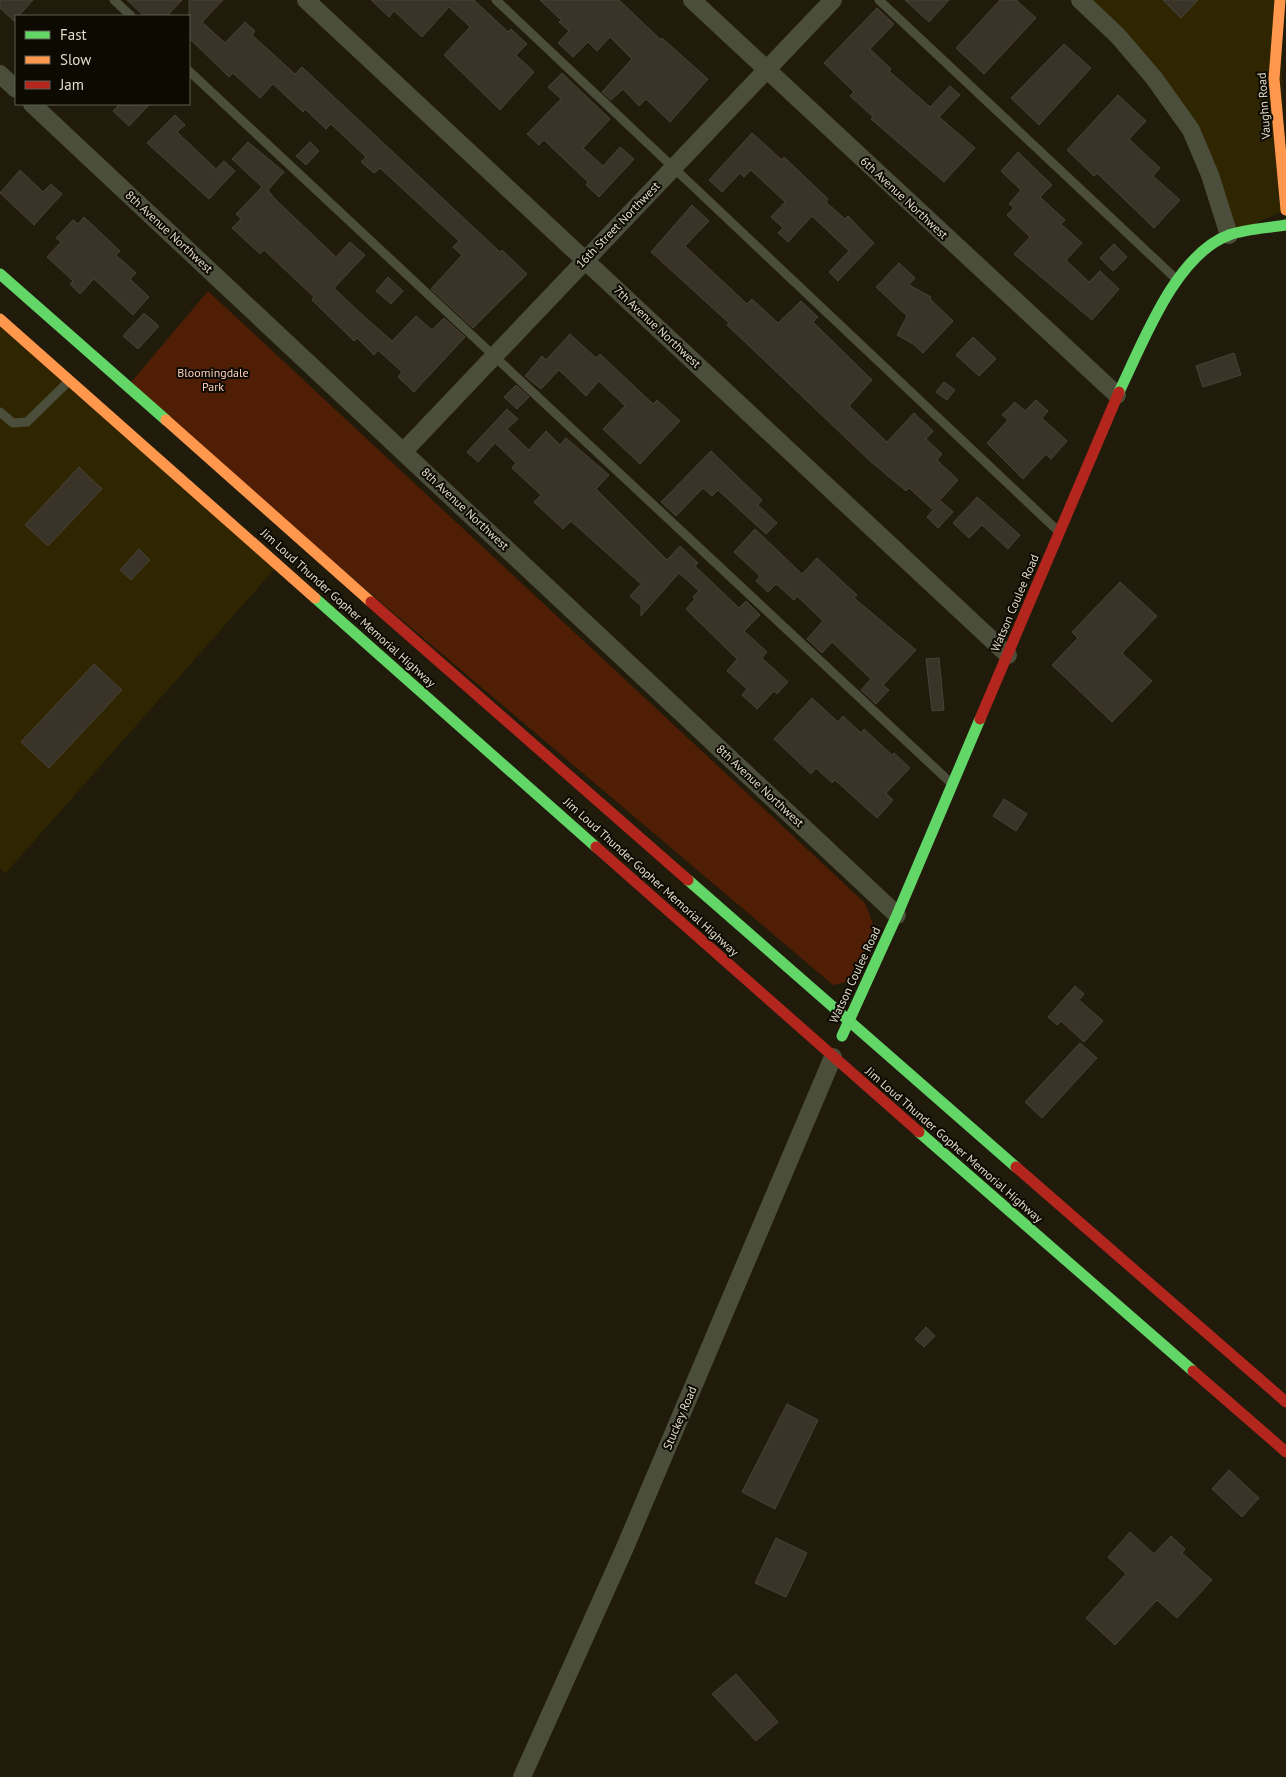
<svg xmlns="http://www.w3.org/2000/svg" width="1286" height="1777" font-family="'PT Sans',sans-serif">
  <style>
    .built { fill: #2f2501 }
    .green { fill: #501e04 }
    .building { fill: #393328; stroke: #494236 }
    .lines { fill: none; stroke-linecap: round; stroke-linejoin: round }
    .lane { stroke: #4b4e3b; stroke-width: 9 }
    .street { stroke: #4b4e3b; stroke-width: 18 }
    .fast { stroke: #63d668; stroke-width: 11 }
    .slow { stroke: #ff974d; stroke-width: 11 }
    .jam { stroke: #b3261e; stroke-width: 11 }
    .labels { text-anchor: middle; stroke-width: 4; stroke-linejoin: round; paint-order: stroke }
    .street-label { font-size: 12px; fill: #e0dbca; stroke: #0d0a02 }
    .park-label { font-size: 12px; fill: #ffd0bd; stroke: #0d0a02 }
  </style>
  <rect width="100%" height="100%" fill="#201b0b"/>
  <path class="built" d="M 1080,0 L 1280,0 L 1286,210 L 1229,235 L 1191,130 Z
    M 0,320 L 278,565 L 5,874 L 0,868 Z"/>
  <path class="green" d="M 208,291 L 865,903 L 875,929 L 852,981 L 833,985 L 127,387 Z"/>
  <path class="building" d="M 0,0 L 33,0 L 14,21 L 0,8 Z
    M 127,0 L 182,0 L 167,16 L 144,16 Z
    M 189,0 L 223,0 L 202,22 L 225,43 L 245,22 L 255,31 L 252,35 L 295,74 L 302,67 L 500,252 L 502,250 L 527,274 L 473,328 L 431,289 L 462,255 L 453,247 L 459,241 L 380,168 L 374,173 L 361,162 L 366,157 L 331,124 L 326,129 L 305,109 L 303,112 L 273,84 L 260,98 L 233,73 L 229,77 L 189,38 Z
    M 371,0 L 474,0 L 508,32 L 511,29 L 527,44 L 516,55 L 534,72 L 500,110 L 444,55 L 470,27 L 449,7 L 422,37 L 394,11 L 389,17 Z
    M 540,0 L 619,0 L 661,40 L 662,38 L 708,79 L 670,122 L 646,99 L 639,106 L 623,89 L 611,100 L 602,92 L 632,59 L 610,37 L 597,51 L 588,42 L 573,57 L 558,43 L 569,31 L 559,22 L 561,20 Z
    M 905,0 L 949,0 L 929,22 Z
    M 1000,0 L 1016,0 L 1036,18 L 984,74 L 956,48 Z
    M 1163,0 L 1198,0 L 1181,18 Z
    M 877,8 L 894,24 L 870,49 L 891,69 L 889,71 L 930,107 L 950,86 L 960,95 L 939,117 L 975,148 L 944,182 L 871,119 L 873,117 L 850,96 L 854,92 L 824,63 Z
    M 1064,44 L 1091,68 L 1039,125 L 1011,98 Z
    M 562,73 L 610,119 L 583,148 L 603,166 L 620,147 L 634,159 L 599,197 L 586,185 L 588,182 L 544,140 L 539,145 L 527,134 L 561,99 L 548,87 Z
    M 1118,95 L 1146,121 L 1129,139 L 1160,168 L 1153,176 L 1180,200 L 1154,228 L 1097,173 L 1094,176 L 1067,150 Z
    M 120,104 L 150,104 L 129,126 L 113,111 Z
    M 175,115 L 185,125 L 177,132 L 216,169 L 224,161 L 235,171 L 209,199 L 147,143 Z
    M 752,133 L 782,160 L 784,157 L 828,199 L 826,202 L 845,219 L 848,216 L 874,243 L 838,281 L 829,272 L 849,251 L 812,216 L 788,242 L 778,233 L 783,228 L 771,217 L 785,202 L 751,170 L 744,177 L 740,173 L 722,192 L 709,180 Z
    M 248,142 L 284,172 L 268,190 L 275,199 L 336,257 L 350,242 L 365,255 L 334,288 L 358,311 L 392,341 L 416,316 L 432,330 L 444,318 L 465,337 L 414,392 L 398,377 L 402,372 L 378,350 L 374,355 L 357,338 L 354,341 L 312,300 L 314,297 L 264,250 L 260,254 L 232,228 L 241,219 L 236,214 L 262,187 L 232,159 Z
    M 310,142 L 319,151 L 306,165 L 296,156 Z
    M 1018,152 L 1052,185 L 1040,197 L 1065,220 L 1061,224 L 1082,243 L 1066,260 L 1089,282 L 1100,271 L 1119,289 L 1092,320 L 1014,254 L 1030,237 L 1007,215 L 1014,208 L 1009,204 L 1021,190 L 1001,171 Z
    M 20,170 L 43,192 L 51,184 L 62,194 L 34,225 L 0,193 Z
    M 692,205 L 709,221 L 685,246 L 747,304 L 752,299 L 778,323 L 801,301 L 818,317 L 813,322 L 872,380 L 849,406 L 887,442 L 914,413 L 933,431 L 926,439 L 942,454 L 937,460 L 958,480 L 932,509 L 909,488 L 906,491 L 870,461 L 727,325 L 729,323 L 651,252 Z
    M 84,217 L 120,251 L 116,255 L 136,273 L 130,279 L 149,297 L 133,315 L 94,279 L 80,294 L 70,284 L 73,281 L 47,257 L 61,242 L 56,238 L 73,220 L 78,224 Z
    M 1114,244 L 1127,257 L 1113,271 L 1100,258 Z
    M 899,263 L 915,278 L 909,285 L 931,297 L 930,299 L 953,321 L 923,353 L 913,344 L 897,335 L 907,316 L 876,287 Z
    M 388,277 L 403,291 L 391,304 L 376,291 Z
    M 144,313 L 159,326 L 138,349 L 123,336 Z
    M 570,334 L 596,358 L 600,354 L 653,404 L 657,400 L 680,421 L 640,464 L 603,429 L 625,406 L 599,381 L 586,396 L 559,370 L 541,389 L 525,376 L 542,356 L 546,360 Z
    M 973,337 L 996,359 L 979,376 L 956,355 Z
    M 1234,353 L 1241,375 L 1203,387 L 1196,366 Z
    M 944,382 L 955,390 L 947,400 L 936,392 Z
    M 516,385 L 529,397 L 517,409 L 504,397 Z
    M 1036,400 L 1048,411 L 1042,418 L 1067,441 L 1051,459 L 1046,454 L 1023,479 L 987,443 L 1008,420 L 1002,415 L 1015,402 L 1025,411 Z
    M 507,409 L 518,419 L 507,429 L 529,450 L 546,431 L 560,445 L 566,438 L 609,475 L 596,489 L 667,560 L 680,546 L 698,563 L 695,566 L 739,608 L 746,601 L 760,615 L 744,631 L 767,652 L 762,658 L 788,682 L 777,694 L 774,691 L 757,709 L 742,695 L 747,689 L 727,671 L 737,659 L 686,609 L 695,599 L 693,597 L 699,591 L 679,573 L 641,616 L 641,606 L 630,596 L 641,584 L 571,521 L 563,529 L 534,502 L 541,495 L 512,468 L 516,463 L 495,443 L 478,462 L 467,452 Z
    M 711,451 L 762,500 L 758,505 L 777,523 L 766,534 L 718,490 L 712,496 L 703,488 L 676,516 L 661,502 Z
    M 79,467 L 102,489 L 48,546 L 25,525 Z
    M 977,497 L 1020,535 L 1008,549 L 982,525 L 969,538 L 953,523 Z
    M 941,501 L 953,512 L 938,528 L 927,517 Z
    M 755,529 L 802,574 L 817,558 L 857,595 L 854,598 L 916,650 L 883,685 L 889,690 L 876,704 L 861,690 L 871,679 L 832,642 L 822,653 L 807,639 L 823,621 L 797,596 L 794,600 L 776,584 L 768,592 L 756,581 L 760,576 L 734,552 Z
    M 139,549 L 150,560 L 131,580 L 120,570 Z
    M 1120,582 L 1157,616 L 1122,653 L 1152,681 L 1112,722 L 1052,665 L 1078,638 L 1072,632 Z
    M 939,658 L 944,710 L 932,711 L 926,659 Z
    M 94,664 L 122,690 L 49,768 L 21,742 Z
    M 812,698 L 838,722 L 843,716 L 861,733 L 864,729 L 892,755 L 894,753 L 910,768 L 886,793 L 893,800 L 877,818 L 835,780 L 832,783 L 816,768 L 811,774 L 774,739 Z
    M 1004,799 L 1027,814 L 1016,831 L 993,816 Z
    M 1075,986 L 1084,994 L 1079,1000 L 1103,1021 L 1084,1042 L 1061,1021 L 1057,1025 L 1048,1017 Z
    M 1080,1043 L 1097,1058 L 1042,1118 L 1025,1102 Z
    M 926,1327 L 935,1336 L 924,1347 L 915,1339 Z
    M 787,1404 L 818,1420 L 775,1509 L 742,1492 Z
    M 1229,1470 L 1259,1498 L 1242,1517 L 1212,1489 Z
    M 1130,1532 L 1154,1554 L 1171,1536 L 1185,1549 L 1182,1553 L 1212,1580 L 1177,1618 L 1157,1600 L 1115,1645 L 1086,1618 L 1126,1574 L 1108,1557 Z
    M 776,1538 L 807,1553 L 786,1597 L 755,1583 Z
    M 736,1674 L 778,1722 L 756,1741 L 712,1694 Z"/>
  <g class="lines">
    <path class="lane" d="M 114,0 L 131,16
      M 496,0 L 1057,530
      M 879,0 L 1175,278
      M 189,71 L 951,783
      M 0,412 L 13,423 L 27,422 L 69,381"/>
    <path class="street" d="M 306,0 L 1008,655
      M 692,0 L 1117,395
      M 1080,0 L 1118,36 L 1154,78 L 1191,130 L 1210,175 L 1229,235
      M 0,74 L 16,89
      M 32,104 L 897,915
      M 404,451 L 833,0
      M 522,1777 L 623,1552 L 833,1057"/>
    <path class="fast" d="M 0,274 L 166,420
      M 1119,392 C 1143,343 1175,255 1229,235 C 1246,229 1268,228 1286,225
      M 315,598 L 596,847
      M 688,880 L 1016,1167
      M 842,1036 L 897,915 L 980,719
      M 919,1132 L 1193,1371"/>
    <path class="slow" d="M 1280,0 L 1274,79 L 1286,210
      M 0,319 L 315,598
      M 166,420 L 371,602"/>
    <path class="jam" d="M 371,602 L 688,880
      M 980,719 L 1119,392
      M 596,847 L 919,1132
      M 1016,1167 L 1286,1402
      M 1193,1371 L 1286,1452"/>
  </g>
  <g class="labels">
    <g class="street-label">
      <text transform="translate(1264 106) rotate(-94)" y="4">Vaughn Road</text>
      <text transform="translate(904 198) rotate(43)" y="4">6th Avenue Northwest</text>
      <text transform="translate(618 225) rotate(-46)" y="4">16th Street Northwest</text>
      <text transform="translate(169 232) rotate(43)" y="4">8th Avenue Northwest</text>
      <text transform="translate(657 327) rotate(43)" y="4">7th Avenue Northwest</text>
      <text transform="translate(465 509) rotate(43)" y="4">8th Avenue Northwest</text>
      <text transform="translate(1015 603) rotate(-67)" y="4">Watson Coulee Road</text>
      <text transform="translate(348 608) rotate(42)" y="4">Jim Loud Thunder Gopher Memorial Highway</text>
      <text transform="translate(760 786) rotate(43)" y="4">8th Avenue Northwest</text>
      <text transform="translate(651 877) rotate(42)" y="4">Jim Loud Thunder Gopher Memorial Highway</text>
      <text transform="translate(855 975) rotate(-65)" y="4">Watson Coulee Road</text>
      <text transform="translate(954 1145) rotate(41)" y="4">Jim Loud Thunder Gopher Memorial Highway</text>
      <text transform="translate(680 1418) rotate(-67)" y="4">Stuckey Road</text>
    </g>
    <g class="park-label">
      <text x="213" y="377">Bloomingdale<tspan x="213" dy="14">Park</tspan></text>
    </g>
  </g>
  <rect x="15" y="15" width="175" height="90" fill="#0d0a02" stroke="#615e52"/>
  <rect x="25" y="31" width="25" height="8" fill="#63d668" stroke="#615e52"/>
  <text x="60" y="40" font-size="15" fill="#e0dbca">Fast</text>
  <rect x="25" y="56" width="25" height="8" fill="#ff974d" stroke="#615e52"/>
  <text x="60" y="65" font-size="15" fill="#e0dbca">Slow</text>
  <rect x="25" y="81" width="25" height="8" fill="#b3261e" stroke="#615e52"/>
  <text x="60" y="90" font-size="15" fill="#e0dbca">Jam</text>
</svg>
